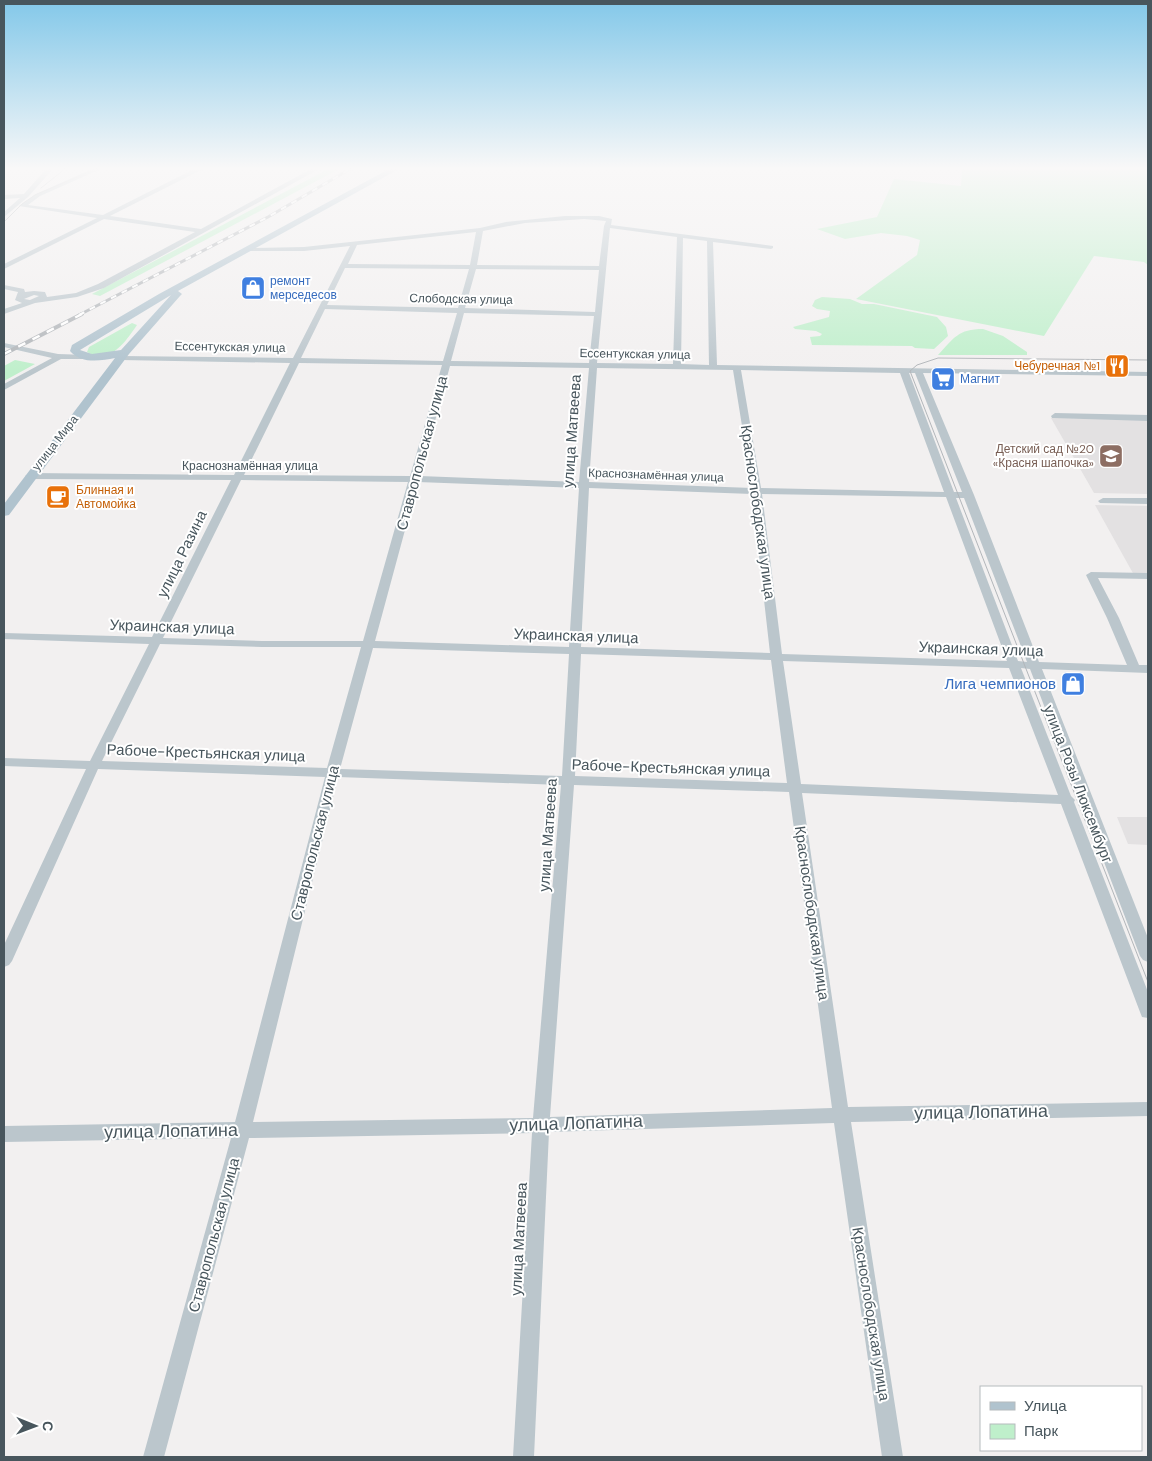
<svg xmlns="http://www.w3.org/2000/svg" width="1152" height="1461" font-family="'DM Sans',sans-serif">
  <style>
    .education { fill: #e3e1e2 }
    .green { fill: #bfefcb }
    .lines { fill: none; stroke-linecap: round; stroke-linejoin: round }
    .minor { fill: #bbc6cc; fill-rule: evenodd }
    .major { fill: #b0c3ce; fill-rule: evenodd }
    .tram { stroke: #b2b6ba; stroke-width: 1 }
    .rail-far1-casing { stroke: #b2b6ba; stroke-width: 3 }
    .rail-casing { stroke: #b2b6ba; stroke-width: 4 }
    .rail-far1 { stroke: #fff; stroke-width: 2; stroke-dasharray: 6; stroke-linecap: butt }
    .rail { stroke: #fff; stroke-width: 2.5; stroke-dasharray: 8; stroke-linecap: butt }
    .labels { text-anchor: middle; stroke-width: 4; stroke-linejoin: round; paint-order: stroke }
    .far-shop-label { font-size: 12px; fill: #366cbe; stroke: #fff; text-anchor: start }
    .far-street-label { font-size: 12px; fill: #48565d; stroke: #fff }
    .far-food-label { font-size: 12px; fill: #c56008; stroke: #fff; text-anchor: end }
    .far-education-label { font-size: 12px; fill: #785e54; stroke: #fff; text-anchor: end }
    .street-label { font-size: 15px; fill: #48565d; stroke: #fff }
    .shop-label { font-size: 15px; fill: #366cbe; stroke: #fff; text-anchor: end }
    .near-street-label { font-size: 18px; fill: #48565d; stroke: #fff }
  </style>
  <rect width="100%" height="100%" fill="#f2f0f0"/>
  <path class="education" d="M 1051,418 L 1148,419 L 1148,494 L 1094,493 Z
    M 1095,505 L 1148,506 L 1148,575 L 1134,575 Z
    M 1117,817 L 1148,817 L 1148,845 L 1128,844 Z"/>
  <path class="green" d="M 328,169 L 339,169 L 100,296 L 92,294 Z
    M 962,169 L 1148,169 L 1148,265 L 1144,262 L 1094,256 L 1044,336 L 856,299 L 917,255 L 920,240 L 907,236 L 881,233 L 845,239 L 817,229 L 877,217 L 894,179 L 961,186 Z
    M 822,297 L 850,299 L 862,304 L 874,304 L 937,317 L 946,327 L 948,336 L 934,349 L 915,348 L 912,346 L 812,345 L 810,337 L 820,336 L 822,334 L 816,331 L 795,329 L 793,327 L 829,317 L 830,311 L 817,309 L 812,306 L 815,300 Z
    M 132,323 L 137,325 C 126,341 110,366 87,352 L 89,347 Z
    M 983,329 L 1003,336 L 1027,352 L 1027,355 L 938,355 C 954,338 958,329 983,329 Z
    M 15,360 L 35,364 L 4,381 L 4,366 Z"/>
  <g class="lines">
    <path class="minor" d="M 46,169 L 53,169 L 28,197 L 4,217 L 4,212 L 20,198 L 4,199 L 4,195 L 24,194 Z
      M 92,169 L 101,169 L 40,196 L 28,205 L 103,215 L 194,169 L 203,169 L 110,216 L 201,229 L 311,169 L 319,169 L 104,288 L 77,297 L 35,303 L 4,314 L 4,309 L 22,303 L 15,300 L 18,292 L 4,289 L 4,285 L 24,289 L 25,292 L 34,291 L 45,292 L 47,297 L 76,293 L 98,284 L 195,232 L 104,219 L 4,269 L 4,264 L 97,218 L 19,206 L 36,194 ZM 34,295 L 39,296 L 30,300 L 24,299 Z
      M 565,216 L 599,216 L 612,219 L 611,225 L 773,246 L 773,248 L 771,249 L 713,242 L 717,365 L 1148,372 L 1148,376 L 923,373 L 974,495 L 1039,662 L 1127,665 L 1107,618 L 1086,575 L 1091,572 L 1148,573 L 1148,579 L 1098,578 L 1119,618 L 1139,665 L 1148,665 L 1148,673 L 1042,669 L 1148,938 L 1148,962 L 1143,960 L 1140,956 L 1030,669 L 1021,668 L 1071,796 L 1075,800 L 1074,802 L 1148,992 L 1148,1018 L 1142,1017 L 1140,1012 L 1061,804 L 802,793 L 848,1107 L 1148,1102 L 1148,1116 L 851,1122 L 903,1457 L 882,1457 L 834,1123 L 549,1132 L 534,1457 L 513,1457 L 532,1133 L 249,1138 L 164,1457 L 143,1457 L 231,1138 L 4,1142 L 4,1126 L 235,1122 L 325,777 L 98,769 L 12,961 L 9,965 L 4,967 L 4,945 L 86,769 L 4,766 L 4,758 L 90,761 L 149,644 L 4,639 L 4,633 L 152,637 L 231,480 L 30,479 L 25,476 L 30,473 L 234,475 L 290,363 L 121,360 L 117,358 L 121,356 L 293,358 L 350,246 L 304,251 L 249,251 L 246,249 L 247,248 L 304,247 L 480,228 L 506,222 ZM 584,219 L 606,221 L 604,226 L 599,266 L 477,265 L 483,231 L 525,223 ZM 610,228 L 677,237 L 673,364 L 597,363 ZM 476,232 L 470,265 L 348,264 L 357,245 ZM 683,238 L 707,241 L 709,365 L 681,364 ZM 345,268 L 469,269 L 458,308 L 327,305 ZM 476,269 L 599,270 L 595,312 L 465,308 ZM 325,309 L 457,313 L 443,361 L 301,358 ZM 464,313 L 594,316 L 589,363 L 451,361 ZM 299,363 L 442,365 L 410,476 L 244,475 ZM 450,366 L 589,368 L 579,482 L 420,476 ZM 597,368 L 733,370 L 752,488 L 589,482 ZM 741,370 L 900,373 L 944,492 L 761,488 ZM 909,373 L 915,373 L 962,492 L 954,492 ZM 241,480 L 408,482 L 363,641 L 262,641 L 163,638 ZM 418,482 L 579,488 L 569,647 L 375,641 ZM 589,488 L 752,494 L 770,653 L 581,647 ZM 762,494 L 946,497 L 1007,661 L 782,654 ZM 956,498 L 964,498 L 1027,662 L 1018,661 ZM 160,644 L 262,647 L 361,647 L 327,768 L 102,761 ZM 373,648 L 569,654 L 562,776 L 340,769 ZM 581,654 L 771,660 L 787,783 L 575,776 ZM 783,661 L 1009,668 L 1058,795 L 801,784 ZM 338,777 L 561,785 L 533,1118 L 253,1122 ZM 574,785 L 789,792 L 832,1108 L 550,1117 Z
      M 4,343 L 58,354 L 87,355 L 91,357 L 87,359 L 61,359 L 4,390 L 4,384 L 52,358 L 4,347 Z
      M 1055,413 L 1148,415 L 1148,421 L 1052,418 L 1051,416 Z
      M 1103,498 L 1148,498 L 1148,504 L 1100,503 L 1098,501 Z"/>
    <path class="major" d="M 389,169 L 399,169 L 178,291 L 182,294 L 180,296 L 129,354 L 9,515 L 4,516 L 4,504 L 115,358 C 100,361 81,364 70,351 L 72,345 L 159,294 ZM 171,295 L 121,350 L 92,354 L 80,350 Z"/>
    <path class="tram" d="M 41,188 L 65,169
      M 4,222 L 22,204 L 35,195 L 96,169
      M 1148,360 L 938,358 L 917,365 L 910,371 L 1148,982"/>
    <defs>
      <path id="rail-far1" d="M 79,315 L 268,217 L 350,169"/>
      <path id="rail" d="M 4,354 L 82,314"/>
    </defs>
    <use href="#rail-far1" class="rail-far1-casing"/>
    <use href="#rail" class="rail-casing"/>
    <use href="#rail-far1" class="rail-far1"/>
    <use href="#rail" class="rail"/>
  </g>
  <linearGradient id="sky" x2="0" y2="1"><stop stop-color="#83c8e9"/><stop offset="0.45" stop-color="#f9f8f8"/><stop offset="1" stop-color="#f9f8f8" stop-opacity="0"/></linearGradient>
  <rect width="1152" height="374" fill="url(#sky)"/>
  <defs>
    <symbol id="shop-square" viewBox="-11 -11 22 22"><rect x="-9" y="-9" width="18" height="18" rx="4" fill="#3f7fe0" stroke="#fff"/><path d="M-5-2.5h2.3a2.7 3.5 0 0 1 5.4 0H5L5.5 6h-11ZM-1.5-2.5h3a1.5 2.3 0 0 0-3 0Z" fill="#fff"/></symbol>
    <symbol id="restaurant-square" viewBox="-11 -11 22 22"><rect x="-9" y="-9" width="18" height="18" rx="4" fill="#e8710a" stroke="#fff"/><path d="M-5-6h1v4h1v-4h1v4h1v-4h1v5L-1.5 .5V6h-2V.5L-5-1ZM5-6V6H3V1.5H1.5Q1.5-4 5-6Z" fill="#fff"/></symbol>
    <symbol id="supermarket-square" viewBox="-11 -11 22 22"><rect x="-9" y="-9" width="18" height="18" rx="4" fill="#3f7fe0" stroke="#fff"/><path d="M-6-5.5h2.5l.6 2H6L4.5 2H-2.5L-4.4-4H-6ZM-1.5 3.2a1.3 1.3 0 1 0 .1 0ZM3 3.2a1.3 1.3 0 1 0 .1 0Z" fill="#fff"/></symbol>
    <symbol id="school-square" viewBox="-11 -11 22 22"><rect x="-9" y="-9" width="18" height="18" rx="4" fill="#8d6e63" stroke="#fff"/><path d="M0-5L7-2L0 1L-7-2ZM-4 1L0 2.5L4 1V4Q0 6-4 4Z" fill="#fff"/></symbol>
    <symbol id="cafe-square" viewBox="-11 -11 22 22"><rect x="-9" y="-9" width="18" height="18" rx="4" fill="#e8710a" stroke="#fff"/><path d="M-5.5-4.5H6V0H3Q3 3.5 0 3.5H-2.5Q-5.5 3.5-5.5 0ZM3-3.2v2h1.7v-2ZM-6 4.5H4V6H-6Z" fill="#fff"/></symbol>
  </defs>
  <g fill-rule="evenodd">
    <use href="#shop-square" x="239" y="274" width="28" height="28"/>
    <use href="#restaurant-square" x="1103" y="352" width="28" height="28"/>
    <use href="#supermarket-square" x="929" y="365" width="28" height="28"/>
    <use href="#school-square" x="1097" y="442" width="28" height="28"/>
    <use href="#cafe-square" x="44" y="483" width="28" height="28"/>
    <use href="#shop-square" x="1059" y="670" width="28" height="28"/>
  </g>
  <g class="labels">
    <g class="far-shop-label">
      <text x="270" y="285">ремонт<tspan x="270" dy="14">мерседесов</tspan></text>
      <text x="960" y="383">Магнит</text>
    </g>
    <g class="far-street-label">
      <text transform="translate(461 299) rotate(1)" y="4">Слободская улица</text>
      <text transform="translate(230 347) rotate(1)" y="4">Ессентукская улица</text>
      <text transform="translate(635 354) rotate(1)" y="4">Ессентукская улица</text>
      <text transform="translate(55 443) rotate(-52)" y="4">улица Мира</text>
      <text x="250" y="470">Краснознамённая улица</text>
      <text transform="translate(656 475) rotate(2)" y="4">Краснознамённая улица</text>
    </g>
    <g class="far-food-label">
      <text x="1100" y="370">Чебуречная №1</text>
      <text x="76" y="494" text-anchor="start">Блинная и<tspan x="76" dy="14">Автомойка</tspan></text>
    </g>
    <g class="far-education-label">
      <text x="1094" y="453">Детский сад №20<tspan x="1094" dy="14">«Красня шапочка»</tspan></text>
    </g>
    <g class="street-label">
      <text transform="translate(572 431) rotate(-86)" y="5">улица Матвеева</text>
      <text transform="translate(422 453) rotate(-75)" y="5">Ставропольская улица</text>
      <text transform="translate(758 512) rotate(82)" y="5">Краснослободская улица</text>
      <text transform="translate(182 554) rotate(-64)" y="5">улица Разина</text>
      <text transform="translate(172 627) rotate(2)" y="5">Украинская улица</text>
      <text transform="translate(576 636) rotate(2)" y="5">Украинская улица</text>
      <text transform="translate(981 649) rotate(2)" y="5">Украинская улица</text>
      <text transform="translate(206 753) rotate(2)" y="5">Рабоче-Крестьянская улица</text>
      <text transform="translate(671 768) rotate(2)" y="5">Рабоче-Крестьянская улица</text>
      <text transform="translate(1078 784) rotate(69)" y="5">улица Розы Люксембург</text>
      <text transform="translate(548 835) rotate(-86)" y="5">улица Матвеева</text>
      <text transform="translate(315 843) rotate(-76)" y="5">Ставропольская улица</text>
      <text transform="translate(812 913) rotate(82)" y="5">Краснослободская улица</text>
      <text transform="translate(214 1235) rotate(-75)" y="5">Ставропольская улица</text>
      <text transform="translate(519 1239) rotate(-87)" y="5">улица Матвеева</text>
      <text transform="translate(871 1314) rotate(81)" y="5">Краснослободская улица</text>
    </g>
    <g class="shop-label">
      <text x="1056" y="689">Лига чемпионов</text>
    </g>
    <g class="near-street-label">
      <text transform="translate(981 1112) rotate(-1)" y="6">улица Лопатина</text>
      <text transform="translate(576 1123) rotate(-2)" y="6">улица Лопатина</text>
      <text transform="translate(171 1131) rotate(-1)" y="6">улица Лопатина</text>
    </g>
  </g>
  <rect width="1152" height="1461" fill="none" stroke="#48565d" stroke-width="10"/>
  <rect x="980" y="1386" width="162" height="65" fill="#ffffff" stroke="#b6bbbe"/>
  <rect x="990" y="1402" width="25" height="8" fill="#b0c3ce" stroke="#b6bbbe"/>
  <text x="1024" y="1411" font-size="15" fill="#48565d">Улица</text>
  <rect x="990" y="1424" width="25" height="15" fill="#bfefcb" stroke="#b6bbbe"/>
  <text x="1024" y="1436" font-size="15" fill="#48565d">Парк</text>
  <g transform="translate(35 1426) rotate(91)" stroke="#ffffff" stroke-width="4" paint-order="stroke">
  <path d="M0-4L9 19L0 12L-9 19Z" fill="#48565d"/>
  <text y="-8" font-size="14" font-weight="bold" text-anchor="middle" fill="#48565d">С</text>
  </g>
</svg>
